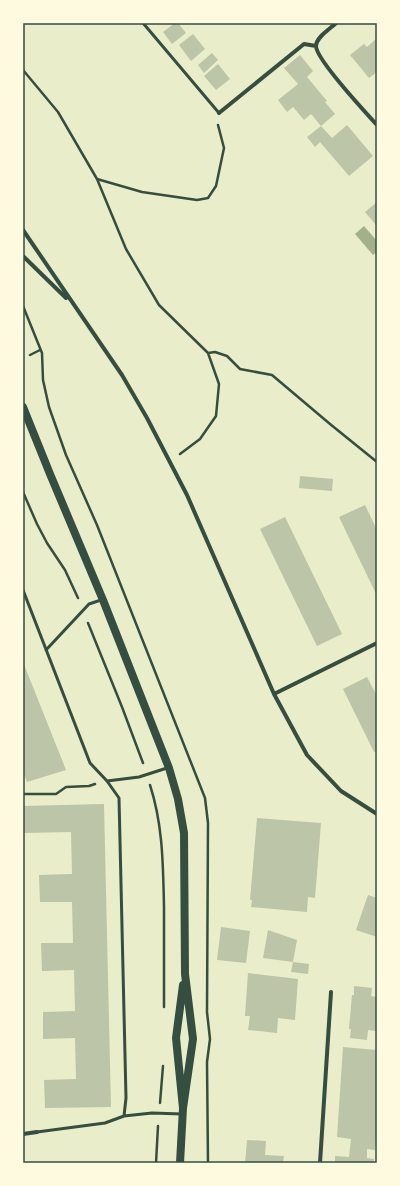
<svg xmlns="http://www.w3.org/2000/svg" width="400" height="1186" font-family="'Titillium Web',sans-serif">
  <style>
    .water { fill: #a3b18a }
    .building { fill: #bcc5a7 }
    .lines { fill: none; stroke-linecap: round; stroke-linejoin: round }
    .path { stroke: #344e41; stroke-width: 2.5 }
    .service { stroke: #344e41; stroke-width: 3 }
    .minor { stroke: #344e41; stroke-width: 4 }
    .secondary { stroke: #344e41; stroke-width: 8 }
    .neatline { fill: none; stroke: #344e41; stroke-width: 1.5 }
  </style>
  <rect width="100%" height="100%" fill="#e9edc9"/>
  <path class="water" d="M 364,226 L 377,241 L 377,252 L 373,255 L 355,234 Z"/>
  <path class="building" d="M 175,23 L 178,23 L 186,33 L 172,44 L 163,32 Z
    M 193,34 L 205,49 L 191,61 L 179,45 Z
    M 377,38 L 377,72 L 369,78 L 350,55 L 364,44 L 367,47 Z
    M 212,53 L 218,60 L 204,73 L 198,65 Z
    M 300,55 L 313,71 L 307,77 L 327,101 L 325,102 L 335,114 L 321,126 L 332,138 L 347,125 L 373,156 L 349,176 L 320,142 L 315,147 L 307,137 L 321,126 L 311,114 L 304,120 L 293,107 L 287,112 L 278,100 L 298,84 L 284,68 Z
    M 218,64 L 230,79 L 216,90 L 204,76 Z
    M 377,202 L 377,226 L 365,212 Z
    M 300,476 L 333,479 L 332,491 L 299,488 Z
    M 365,505 L 377,530 L 377,596 L 339,517 Z
    M 285,517 L 342,634 L 317,646 L 260,529 Z
    M 23,662 L 66,770 L 27,782 L 23,772 Z
    M 367,677 L 377,696 L 377,751 L 374,752 L 343,689 Z
    M 104,804 L 111,1107 L 45,1108 L 44,1080 L 76,1079 L 75,1038 L 43,1039 L 43,1012 L 75,1011 L 74,970 L 42,971 L 41,943 L 73,943 L 72,902 L 40,902 L 39,875 L 72,874 L 71,832 L 23,833 L 23,806 Z
    M 257,818 L 321,823 L 315,898 L 308,897 L 307,912 L 251,907 L 252,900 L 250,900 Z
    M 368,895 L 377,898 L 377,937 L 356,930 Z
    M 221,927 L 250,931 L 246,963 L 217,960 Z
    M 268,930 L 297,940 L 293,962 L 263,958 Z
    M 293,962 L 309,964 L 308,974 L 291,972 Z
    M 248,973 L 298,979 L 295,1020 L 278,1018 L 277,1033 L 248,1030 L 250,1016 L 245,1016 Z
    M 354,986 L 372,988 L 371,996 L 377,997 L 377,1031 L 368,1030 L 367,1040 L 350,1038 L 351,1029 L 349,1029 L 352,995 L 354,995 Z
    M 343,1047 L 377,1050 L 377,1120 L 375,1150 L 367,1149 L 367,1158 L 374,1159 L 374,1163 L 335,1163 L 335,1156 L 349,1157 L 351,1139 L 337,1137 Z
    M 247,1140 L 266,1141 L 265,1155 L 284,1156 L 283,1163 L 245,1163 Z"/>
  <g class="lines">
    <path class="path" d="M 23,70 L 58,112 L 97,179 L 126,249 L 159,305 L 208,353 L 219,384 L 216,416 L 200,439 L 180,454
      M 97,179 L 142,192 L 197,200 L 208,198 L 216,186 L 224,148 L 218,125
      M 23,306 L 42,353 L 43,380 L 49,407 L 66,455 L 97,525 L 205,798 L 208,823 L 207,1012 L 210,1039 L 207,1062 L 208,1163
      M 208,353 L 215,352 L 227,356 L 240,369 L 272,375 L 330,424 L 377,462
      M 30,355 L 40,350
      M 23,492 L 37,524 L 47,543 L 65,570 L 78,598
      M 88,623 L 122,707 L 143,763
      M 150,785 C 163,825 163,865 164,906 C 164,940 164,973 164,1007
      M 23,794 L 56,794 L 66,787 L 89,786 L 95,784
      M 160,1103 L 163,1066
      M 156,1163 L 158,1126"/>
    <path class="service" d="M 143,23 L 219,113
      M 23,590 L 90,763 L 107,781 L 119,798 L 126,1098 L 124,1116 L 105,1123 L 37,1132
      M 46,650 L 89,604 L 101,600
      M 107,781 L 139,777 L 167,768
      M 124,1116 L 152,1113 L 182,1114"/>
    <path class="minor" d="M 336,23 C 330,29 316,37 316,46 C 316,59 366,113 377,125
      M 219,113 L 304,44 L 316,46
      M 23,230 L 122,375 L 147,418 L 187,495 L 274,694 L 307,755 L 341,791 L 377,814
      M 23,256 L 66,298
      M 274,694 L 377,643
      M 23,1134 L 37,1132
      M 320,1163 L 331,992"/>
    <path class="secondary" d="M 23,407 L 50,474 L 103,600 L 169,768 L 178,799 L 184,833 L 185,974 L 193,1039 L 183,1108
      M 180,1163 L 183,1108 L 176,1038 L 183,985"/>
  </g>
  <rect width="400" height="1186" fill="none" stroke="#fefae0" stroke-width="48"/>
  <rect x="24" y="24" width="352" height="1138" class="neatline"/>
</svg>
